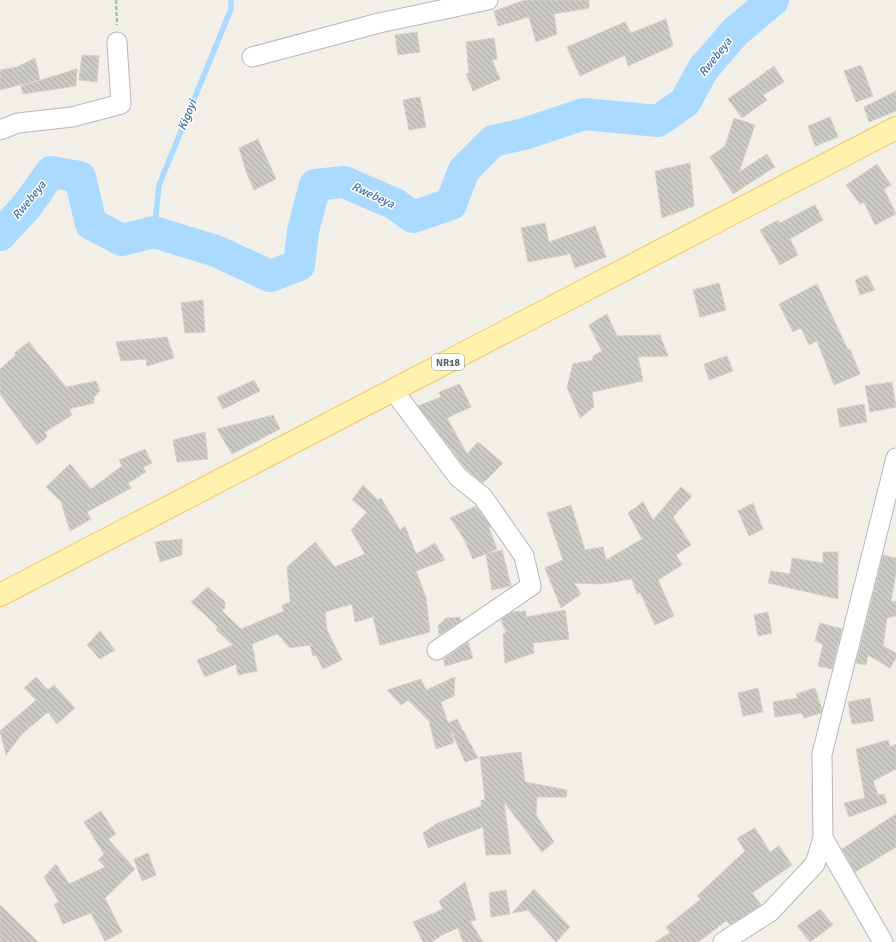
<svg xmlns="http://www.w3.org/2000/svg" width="896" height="942" font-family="Signika,sans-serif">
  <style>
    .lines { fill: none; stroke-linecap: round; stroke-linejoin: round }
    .stream { stroke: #aadaff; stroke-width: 5.5 }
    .river { stroke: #aadaff; stroke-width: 32 }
    .building { fill: url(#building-back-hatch); stroke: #d6d1c6 }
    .street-casing { stroke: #b5b8bc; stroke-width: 21 }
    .primary-casing { stroke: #f2c960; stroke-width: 24 }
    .path { stroke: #9cc7a9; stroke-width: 2.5; stroke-dasharray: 4 2; stroke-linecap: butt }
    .street { stroke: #fff; stroke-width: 19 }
    .primary { stroke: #fff2af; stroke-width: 22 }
    .labels { text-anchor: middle; stroke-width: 3; stroke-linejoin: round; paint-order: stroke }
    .shield { fill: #fff; stroke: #8f9295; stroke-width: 1 }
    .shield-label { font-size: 10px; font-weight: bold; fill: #5f6368 }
    .water-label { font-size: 12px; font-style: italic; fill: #4174aa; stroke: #fff }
  </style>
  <defs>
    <pattern id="building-back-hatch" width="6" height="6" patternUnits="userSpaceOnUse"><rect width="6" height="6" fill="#cccac5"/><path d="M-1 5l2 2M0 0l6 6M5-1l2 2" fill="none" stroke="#a9a8a4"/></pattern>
  </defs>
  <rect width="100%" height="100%" fill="#f1efe8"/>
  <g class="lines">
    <path class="stream" d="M 154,232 L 159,185 L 231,9 L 231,0"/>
    <path class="river" d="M 0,235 L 26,207 L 51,172 L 80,177 L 91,224 L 122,240 L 154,232 L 216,251 L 270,276 L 299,265 L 303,231 L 315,185 L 344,182 L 395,204 L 413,217 L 451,204 L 464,170 L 493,141 L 524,134 L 584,114 L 658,121 L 685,102 L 703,69 L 735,32 L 773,0"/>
  </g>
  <path class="building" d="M 525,0 L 589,0 L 589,8 L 554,14 L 557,34 L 536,42 L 529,17 L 498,26 L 494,11 Z
    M 666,19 L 673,46 L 628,66 L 625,55 L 580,76 L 567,47 L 625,22 L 631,33 Z
    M 417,32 L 420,52 L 398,55 L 395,35 Z
    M 494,38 L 497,59 L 492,60 L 500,79 L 473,91 L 466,74 L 469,73 L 466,42 Z
    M 82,55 L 99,56 L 97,82 L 79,80 Z
    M 35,58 L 40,80 L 0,90 L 0,70 L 17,67 Z
    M 861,65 L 873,96 L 856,102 L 844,71 Z
    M 774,66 L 784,82 L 763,95 L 767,100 L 742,118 L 728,99 Z
    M 77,69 L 76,86 L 23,94 L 21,86 Z
    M 896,91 L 896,111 L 869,122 L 864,107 Z
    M 420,97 L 426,127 L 409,130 L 403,100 Z
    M 830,117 L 838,137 L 815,146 L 808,126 Z
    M 734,118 L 755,125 L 739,172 L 767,154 L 775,167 L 733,194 L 710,157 L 725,146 Z
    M 258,139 L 276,179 L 254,190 L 247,174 L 239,148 Z
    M 690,163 L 694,206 L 662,218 L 655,171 Z
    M 877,164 L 891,185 L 884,189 L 896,214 L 875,225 L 864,202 L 860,204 L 846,185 Z
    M 815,205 L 823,220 L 790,239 L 798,255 L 780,265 L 760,230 L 778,220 L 780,223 Z
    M 545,223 L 549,242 L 595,226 L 606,257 L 575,268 L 570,254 L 528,262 L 521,228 Z
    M 867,275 L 875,290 L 860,295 L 855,280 Z
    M 719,283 L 726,310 L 700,317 L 693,290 Z
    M 817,284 L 848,350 L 850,349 L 860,374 L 834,385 L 817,341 L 809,345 L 801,328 L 793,332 L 779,304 Z
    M 203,300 L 205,332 L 185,333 L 181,303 Z
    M 607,314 L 617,336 L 660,335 L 668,356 L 638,357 L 643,381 L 592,392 L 594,407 L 580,418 L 567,387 L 573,364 L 593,360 L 593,356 L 602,351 L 589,325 Z
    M 167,337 L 174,358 L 147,366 L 146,359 L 121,361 L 116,342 Z
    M 29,342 L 66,387 L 96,381 L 100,391 L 94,397 L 94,403 L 69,409 L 72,415 L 45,432 L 47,437 L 37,445 L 0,394 L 0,369 L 16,355 L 14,353 Z
    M 727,356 L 733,371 L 709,380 L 704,364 Z
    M 254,380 L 260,391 L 223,409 L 217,397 Z
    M 892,382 L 896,407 L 870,412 L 865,386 Z
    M 460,384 L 471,407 L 447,418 L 467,454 L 478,442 L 503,463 L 483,483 L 466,469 L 418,406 L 441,397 L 439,392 Z
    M 864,404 L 867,422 L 840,427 L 837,409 Z
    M 273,415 L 280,429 L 232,454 L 217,429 Z
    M 205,432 L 208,459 L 177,462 L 173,440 Z
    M 145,449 L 152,463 L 143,467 L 146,472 L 128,483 L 131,488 L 87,512 L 91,519 L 70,531 L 61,502 L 46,487 L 70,464 L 91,489 L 122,466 L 119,460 Z
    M 363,485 L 378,500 L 381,498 L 400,530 L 405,526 L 416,554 L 435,543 L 445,560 L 416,571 L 426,598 L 430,632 L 380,645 L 373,617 L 355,622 L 352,604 L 325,612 L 327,630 L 342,660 L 323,669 L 316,655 L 313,656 L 310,645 L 290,648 L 277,634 L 252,644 L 257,671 L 238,675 L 236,664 L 205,677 L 197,660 L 233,645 L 216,630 L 218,627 L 191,602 L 208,587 L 225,602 L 225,608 L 222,611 L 241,629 L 284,611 L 282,605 L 290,602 L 287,567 L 315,542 L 335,567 L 365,554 L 351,530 L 367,512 L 352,500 Z
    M 681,487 L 692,496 L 673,517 L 691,545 L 676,555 L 682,565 L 658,580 L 674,616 L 655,625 L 640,592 L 637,594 L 632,579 L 601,584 L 574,583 L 581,594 L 561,608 L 545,568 L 563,560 L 547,513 L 571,505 L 585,550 L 603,547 L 606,560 L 642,539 L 628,513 L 643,502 L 653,520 Z
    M 753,503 L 763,529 L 749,536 L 738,511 Z
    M 476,506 L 491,527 L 489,528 L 497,549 L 486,554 L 502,550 L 511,586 L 492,590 L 486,554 L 473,559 L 463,537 L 450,518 Z
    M 182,539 L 182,555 L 160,562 L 155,542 Z
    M 823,552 L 838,552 L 838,599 L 768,583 L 771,571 L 790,574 L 792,558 L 823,563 Z
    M 883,555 L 896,558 L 896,573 L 891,602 L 896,601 L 896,616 L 887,618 L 883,646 L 896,653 L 896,658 L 890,668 L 868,655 L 866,665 L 856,663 Z
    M 565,610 L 569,639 L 533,643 L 534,653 L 505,663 L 503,634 L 506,633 L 501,619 L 512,612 L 526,611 L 526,617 Z
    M 768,612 L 772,633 L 758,636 L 754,615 Z
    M 460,617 L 461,621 L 439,635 L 438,626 L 446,618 Z
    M 820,623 L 842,629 L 832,669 L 818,666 L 823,644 L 815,641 Z
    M 100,631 L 115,650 L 100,659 L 87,645 Z
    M 468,642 L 473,658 L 445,666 L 444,659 Z
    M 36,677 L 48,690 L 54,685 L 75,708 L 57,724 L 48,712 L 21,735 L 6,755 L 0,731 L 36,700 L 24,688 Z
    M 455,677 L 454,696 L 441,702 L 448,723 L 457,719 L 478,758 L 465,762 L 450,728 L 454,743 L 436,749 L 429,721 L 408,700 L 401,705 L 387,690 L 421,679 L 426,690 Z
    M 758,688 L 763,712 L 743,716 L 738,693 Z
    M 815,688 L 822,710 L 821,713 L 804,718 L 802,713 L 775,717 L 773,702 L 798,698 L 796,694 Z
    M 870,698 L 874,721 L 852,724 L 848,702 Z
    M 888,740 L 890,747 L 896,744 L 896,769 L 873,781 L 878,795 L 884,794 L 887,803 L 849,817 L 844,803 L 865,798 L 856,749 Z
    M 521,752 L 525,782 L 567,790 L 566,797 L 537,797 L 536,815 L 554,842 L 542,852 L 504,802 L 511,854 L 486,855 L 483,827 L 428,848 L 423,833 L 436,824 L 481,806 L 481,800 L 485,800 L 480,757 Z
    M 101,811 L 116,834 L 108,839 L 135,869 L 105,898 L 122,932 L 105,941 L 91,913 L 63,924 L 54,904 L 59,902 L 44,877 L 56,864 L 69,884 L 105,867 L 98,860 L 104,854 L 84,822 Z
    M 896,814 L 896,847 L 855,872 L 842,849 Z
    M 755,828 L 770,852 L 779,846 L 792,865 L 752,893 L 761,905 L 730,925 L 726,921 L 698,942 L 655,942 L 670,933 L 666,927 L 701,899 L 697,896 L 745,851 L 737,838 Z
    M 148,853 L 156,875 L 142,881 L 134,859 Z
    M 465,882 L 476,920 L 470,921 L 483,942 L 463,942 L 458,928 L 442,935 L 432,942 L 423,942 L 413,922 L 443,909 L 439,901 Z
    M 534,889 L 570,927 L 556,942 L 528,910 L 512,913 Z
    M 506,890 L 510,914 L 491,917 L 489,893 Z
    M 0,905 L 38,942 L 0,942 Z
    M 820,909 L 833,925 L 810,942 L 797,926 Z"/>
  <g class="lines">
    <defs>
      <path id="street" d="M 252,57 L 379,23 L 488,0
        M 0,130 L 18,123 L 72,117 L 121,104 L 117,42
        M 393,390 L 458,477 L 483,497 L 524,556 L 531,586 L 437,650
        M 823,838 L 883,942
        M 723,942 L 770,912 L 815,864 L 823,838 L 822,754 L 896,458"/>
      <path id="primary" d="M 0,595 L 896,128"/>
    </defs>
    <use href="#street" class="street-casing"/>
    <use href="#primary" class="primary-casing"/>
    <path class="path" d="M 116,0 L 117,25"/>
    <use href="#street" class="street"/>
    <use href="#primary" class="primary"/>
  </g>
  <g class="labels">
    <rect class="shield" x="432" y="354" width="32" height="16" rx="3"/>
    <g class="shield-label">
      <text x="448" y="366">NR18</text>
    </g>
    <g class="water-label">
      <text transform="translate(715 57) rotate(-52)" y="4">Rwebeya</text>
      <text transform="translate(187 115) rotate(-68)" y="4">Kigoyi</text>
      <text transform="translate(373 195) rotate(25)" y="4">Rwebeya</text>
      <text transform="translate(29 200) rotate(-51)" y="4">Rwebeya</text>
    </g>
  </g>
</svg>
